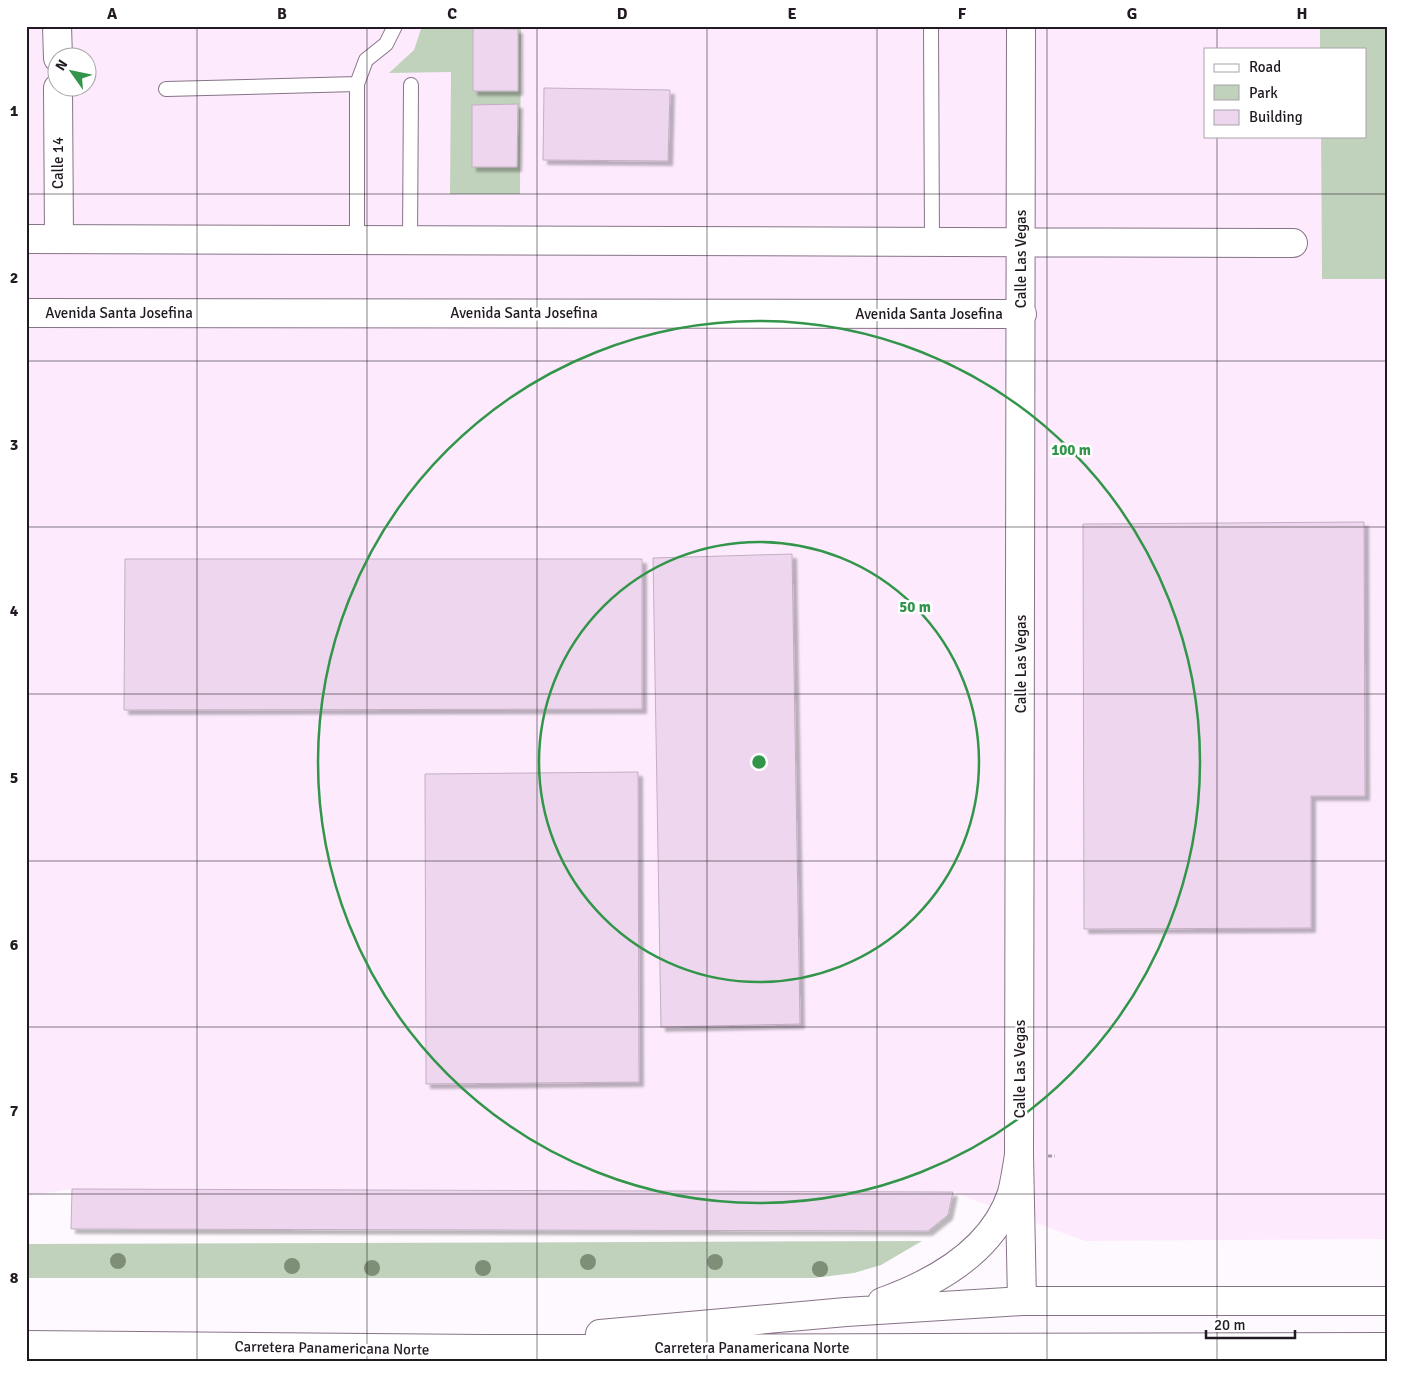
<svg xmlns="http://www.w3.org/2000/svg" width="1414" height="1388" font-family="Signika,sans-serif">
  <style>
    .built { fill: #fdebfd; fill-rule: evenodd }
    .green { fill: #c1d2bc }
    .building { fill: #eed7ee; stroke: #c3aec4; filter: url(#shadow) }
    .lines { fill: none; stroke-linecap: round; stroke-linejoin: round }
    .lane-casing { stroke: #877388; stroke-width: 16 }
    .street-casing { stroke: #877388; stroke-width: 30 }
    .secondary-casing { stroke: #877388; stroke-width: 30 }
    .highway-casing { stroke: #877388; stroke-width: 30 }
    .path { stroke: #a29ca2; stroke-width: 3; stroke-dasharray: 4 2.5; stroke-linecap: butt }
    .lane { stroke: #fff; stroke-width: 14 }
    .street { stroke: #fff; stroke-width: 28 }
    .secondary { stroke: #fff; stroke-width: 28 }
    .highway { stroke: #fff; stroke-width: 28 }
    .tree { fill: #7f8f77 }
    .grid { fill: none; stroke: #221a22; stroke-width: 1; stroke-opacity: 0.55 }
    .ring { fill: none; stroke: #32954a; stroke-width: 2.5 }
    .labels { text-anchor: middle; stroke-width: 5; stroke-linejoin: round; paint-order: stroke }
    .street-label { font-size: 15px; fill: #221a22; stroke: #fff }
    .centre { fill: #32954a; stroke: #fff; stroke-width: 2.5 }
    .ring-label { font-size: 15px; text-anchor: middle; font-weight: bold; fill: #32954a; stroke: #fff; stroke-width: 5; stroke-linejoin: round; paint-order: stroke }
    .neatline { fill: none; stroke: #221a22; stroke-width: 2 }
    .grid-label { font-size: 16px; text-anchor: middle; font-weight: bold; fill: #221a22 }
  </style>
  <defs>
    <filter id="shadow"><feDropShadow dx="4.5" dy="4.5" stdDeviation="1" flood-color="#0004"/></filter>
  </defs>
  <rect width="100%" height="100%" fill="#fef9fe"/>
  <path class="built" d="M 26,26 L 1320,26 L 1320,49 L 1205,49 L 1205,136 L 1321,136 L 1322,279 L 1388,279 L 1388,1239 L 1085,1241 L 953,1192 L 72,1189 L 26,1196 ZM 58,58 L 88,58 L 88,88 L 58,88 Z"/>
  <path class="green" d="M 422,26 L 521,26 L 520,194 L 450,194 L 451,72 L 389,73 L 414,50 Z
    M 1320,26 L 1388,26 L 1388,279 L 1322,279 L 1321,136 L 1365,136 L 1365,49 L 1320,49 Z
    M 922,1241 L 881,1265 L 854,1273 L 814,1278 L 26,1278 L 26,1244 Z"/>
  <path class="building" d="M 473,28 L 518,29 L 518,91 L 473,91 Z
    M 544,88 L 670,90 L 668,161 L 543,160 Z
    M 518,104 L 517,167 L 472,167 L 472,105 Z
    M 1364,522 L 1365,796 L 1311,796 L 1311,928 L 1084,929 L 1083,524 Z
    M 792,554 L 800,1024 L 661,1027 L 653,558 Z
    M 125,559 L 642,559 L 642,709 L 124,710 Z
    M 638,772 L 639,1082 L 426,1084 L 425,774 Z
    M 72,1189 L 953,1192 L 948,1215 L 928,1231 L 71,1229 Z"/>
  <g class="lines">
    <defs>
      <path id="lane" d="M 931,26 L 932,243
        M 166,89 L 357,84
        M 357,241 L 357,84 L 366,60 L 386,44 L 395,26
        M 410,241 L 411,85"/>
      <path id="street" d="M 57,26 L 58,58
        M 1021,26 L 1019,1155 L 1022,1301
        M 58,88 L 59,239
        M 26,239 L 1293,243
        M 26,313 L 1022,314"/>
      <path id="secondary" d="M 1022,1301 L 1388,1301"/>
      <path id="highway" d="M 882,1302 C 935,1283 993,1251 1012,1193 C 1015,1181 1017,1168 1019,1155
        M 600,1334 L 846,1312 L 1022,1301
        M 26,1345 L 484,1349 L 1388,1347"/>
    </defs>
    <use href="#lane" class="lane-casing"/>
    <use href="#street" class="street-casing"/>
    <use href="#secondary" class="secondary-casing"/>
    <use href="#highway" class="highway-casing"/>
    <path class="path" d="M 1048,1156 L 1055,1156"/>
    <use href="#lane" class="lane"/>
    <use href="#street" class="street"/>
    <use href="#secondary" class="secondary"/>
    <use href="#highway" class="highway"/>
  </g>
  <g class="tree">
    <circle cx="118" cy="1261" r="8"/>
    <circle cx="588" cy="1262" r="8"/>
    <circle cx="715" cy="1262" r="8"/>
    <circle cx="292" cy="1266" r="8"/>
    <circle cx="372" cy="1268" r="8"/>
    <circle cx="483" cy="1268" r="8"/>
    <circle cx="820" cy="1269" r="8"/>
  </g>
  <path class="grid" d="M 197,26 L 197,1362M 367,26 L 367,1362M 537,26 L 537,1362M 707,26 L 707,1362M 877,26 L 877,1362M 1047,26 L 1047,1362M 1217,26 L 1217,49M 1217,136 L 1217,1362M 26,194 L 1388,194M 26,361 L 1388,361M 26,527 L 1388,527M 26,694 L 1388,694M 26,861 L 1388,861M 26,1027 L 1388,1027M 26,1194 L 1388,1194"/>
  <g class="ring">
    <circle cx="759" cy="762" r="220"/>
    <circle cx="759" cy="762" r="441"/>
  </g>
  <g class="labels">
    <g class="street-label">
      <text transform="translate(58 163) rotate(-90)" y="5">Calle 14</text>
      <text transform="translate(1021 259) rotate(-90)" y="5">Calle Las Vegas</text>
      <text x="119" y="318">Avenida Santa Josefina</text>
      <text x="524" y="318">Avenida Santa Josefina</text>
      <text x="929" y="319">Avenida Santa Josefina</text>
      <text transform="translate(1021 664) rotate(-90)" y="5">Calle Las Vegas</text>
      <text transform="translate(1020 1069) rotate(-90)" y="5">Calle Las Vegas</text>
      <text transform="translate(332 1348) rotate(1)" y="5">Carretera Panamericana Norte</text>
      <text x="752" y="1353">Carretera Panamericana Norte</text>
    </g>
  </g>
  <circle cx="759" cy="762" r="8" class="centre"/>
  <g class="ring-label">
    <text x="1071" y="455">100 m</text>
    <text x="915" y="612">50 m</text>
  </g>
  <rect width="1414" height="1388" fill="none" stroke="#ffffff" stroke-width="55"/>
  <rect x="1204" y="48" width="162" height="90" fill="#ffffff" stroke="#a7a3a7"/>
  <rect x="1214" y="64" width="25" height="8" fill="#ffffff" stroke="#a7a3a7"/>
  <text x="1249" y="72" font-size="15" fill="#221a22">Road</text>
  <rect x="1214" y="85" width="25" height="15" fill="#c1d2bc" stroke="#a7a3a7"/>
  <text x="1249" y="98" font-size="15" fill="#221a22">Park</text>
  <rect x="1214" y="110" width="25" height="15" fill="#eed7ee" stroke="#a7a3a7"/>
  <text x="1249" y="122" font-size="15" fill="#221a22">Building</text>
  <g transform="translate(72 72) rotate(303)"><circle r="24" fill="#ffffff" stroke="#a7a3a7"/>
  <path d="M0-4L9 19L0 12L-9 19Z" fill="#32954a"/>
  <text y="-8" font-size="14" font-weight="bold" text-anchor="middle" fill="#221a22">N</text>
  </g>
  <path d="M1206 1330v8h89v-8" fill="none" stroke="#221a22" stroke-width="2.5"/>
  <text x="1214" y="1330" font-size="15" fill="#221a22" stroke="#ffffff" stroke-width="4" paint-order="stroke">20 m</text>
  <rect x="28" y="28" width="1358" height="1332" class="neatline"/>
  <g class="grid-label">
    <text x="112" y="19">A</text>
    <text x="282" y="19">B</text>
    <text x="452" y="19">C</text>
    <text x="622" y="19">D</text>
    <text x="792" y="19">E</text>
    <text x="962" y="19">F</text>
    <text x="1132" y="19">G</text>
    <text x="1302" y="19">H</text>
    <text x="14" y="116">1</text>
    <text x="14" y="283">2</text>
    <text x="14" y="450">3</text>
    <text x="14" y="616">4</text>
    <text x="14" y="783">5</text>
    <text x="14" y="950">6</text>
    <text x="14" y="1116">7</text>
    <text x="14" y="1283">8</text>
  </g>
</svg>
